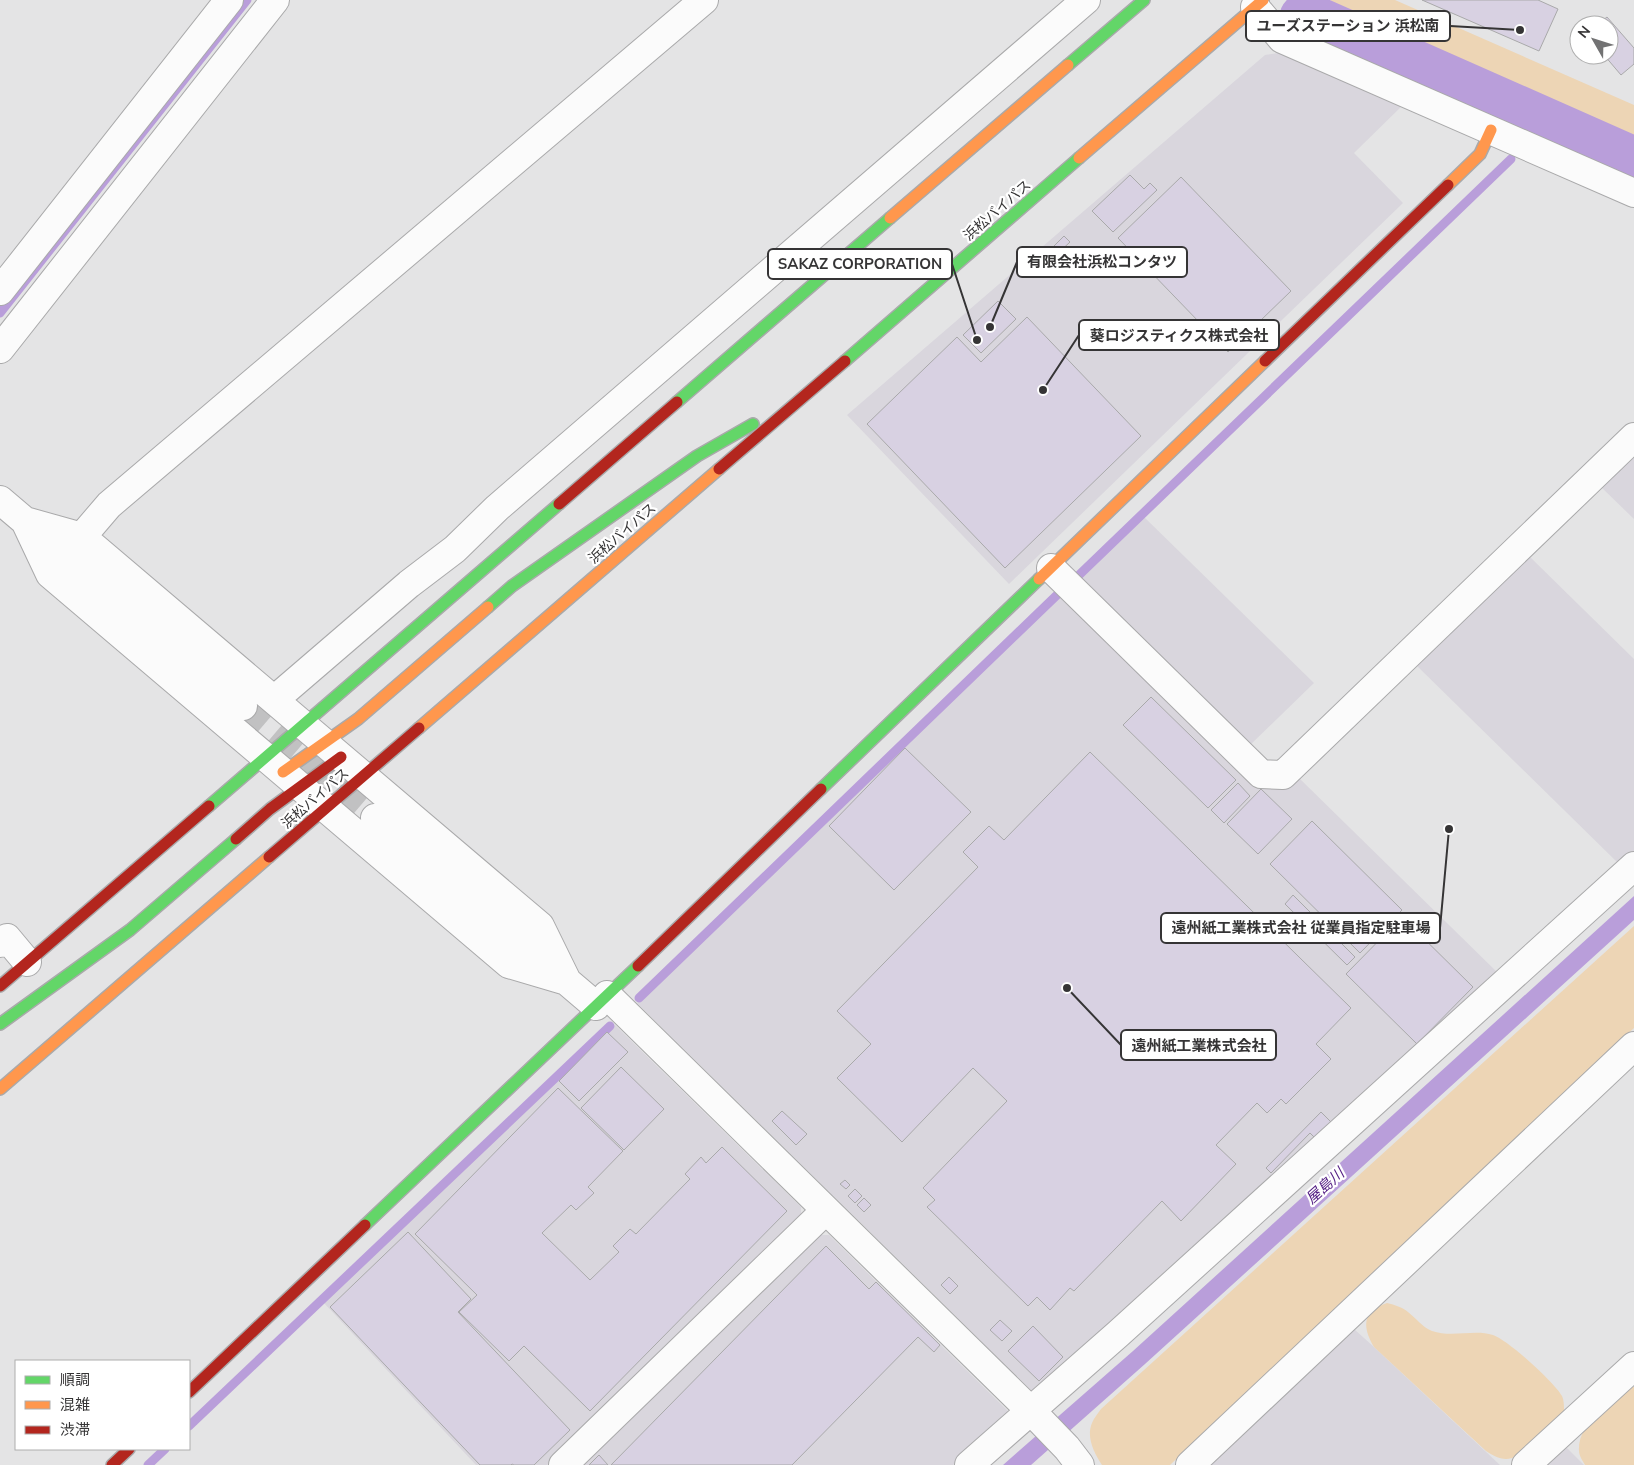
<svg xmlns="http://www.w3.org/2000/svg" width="1634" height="1465" font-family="'Nunito Sans','Noto Sans JP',sans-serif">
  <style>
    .built { fill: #d9d6dd }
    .green { fill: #edd5b5 }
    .water { fill: #b99eda }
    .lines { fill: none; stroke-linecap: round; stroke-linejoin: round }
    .stream { stroke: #b99eda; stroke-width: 9 }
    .river { stroke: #b99eda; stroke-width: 54 }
    .building { fill: #d8d1e2; stroke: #a9a9aa }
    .street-tunnel { stroke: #c1c1c2; stroke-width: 28; stroke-dasharray: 28 14; stroke-linecap: butt }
    .street-casing { stroke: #a9a9aa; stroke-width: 30 }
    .fast-casing { stroke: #a9a9aa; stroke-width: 14 }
    .slow-casing { stroke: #a9a9aa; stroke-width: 14 }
    .jam-casing { stroke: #a9a9aa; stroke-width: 14 }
    .street { stroke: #fbfbfb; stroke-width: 28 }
    .fast { stroke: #63d668; stroke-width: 11 }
    .slow { stroke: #ff974d; stroke-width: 11 }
    .jam { stroke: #b3261e; stroke-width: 11 }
    .labels { text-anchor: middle; stroke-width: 4.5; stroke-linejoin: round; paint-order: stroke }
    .street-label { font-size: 14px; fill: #353435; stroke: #fff }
    .water-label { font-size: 15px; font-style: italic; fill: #572286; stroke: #fff }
    .leader { fill: none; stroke: #353435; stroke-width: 2 }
    .callout-dot { fill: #353435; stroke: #fff; stroke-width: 2 }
    .callout { fill: #fff; stroke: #353435; stroke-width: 2 }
    .callout-label { font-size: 15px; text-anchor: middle; font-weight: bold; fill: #353435 }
  </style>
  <rect width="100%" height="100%" fill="#e4e4e5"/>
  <path class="built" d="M 1285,52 L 1404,104 L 1354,153 L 1403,203 L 1009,584 L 847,415 L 1265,55 Z
    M 1634,453 L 1634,519 L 1600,486 Z
    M 1143,516 L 1314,683 L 1249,746 L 1078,579 Z
    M 1528,555 L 1634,659 L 1634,851 L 1619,864 L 1415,664 Z
    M 1062,594 L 1258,787 L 1285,788 L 1298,777 L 1499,974 L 1034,1393 L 637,1003 Z
    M 615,1025 L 801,1207 L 801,1220 L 547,1465 L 476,1465 L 323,1302 Z
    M 816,1235 L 829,1235 L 1011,1414 L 953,1465 L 579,1465 Z
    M 1354,1329 L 1374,1347 L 1500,1465 L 1209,1465 Z
    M 1564,1445 L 1584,1465 L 1542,1465 Z"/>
  <path class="green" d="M 1331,0 L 1395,0 L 1634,105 L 1634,149 L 1335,18 L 1330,12 L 1328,4 Z
    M 1634,926 L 1634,1028 L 1170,1465 L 1102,1465 C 1094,1453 1086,1437 1092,1423 C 1094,1418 1098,1413 1101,1409 Z
    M 1387,1303 C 1395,1305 1402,1307 1408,1312 C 1416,1318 1422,1327 1432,1331 C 1452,1338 1474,1329 1493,1335 C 1508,1340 1554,1382 1562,1396 C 1564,1400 1564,1406 1564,1411 C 1555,1423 1526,1455 1512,1458 C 1502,1461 1494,1456 1486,1451 L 1374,1347 C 1362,1327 1362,1311 1387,1303 Z
    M 1632,1387 L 1634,1387 L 1634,1465 L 1585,1465 C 1583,1461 1579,1456 1579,1451 C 1577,1424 1612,1399 1632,1387 Z"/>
  <path class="water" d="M 1634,896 L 1634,920 L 1145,1364 L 1031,1465 L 1003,1465 L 1133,1351 Z"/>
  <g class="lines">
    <path class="stream" d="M 1539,132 L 1546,125
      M 0,313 L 247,0
      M 1078,576 L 1511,159
      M 639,998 L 1058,594
      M 189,1426 L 610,1026
      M 148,1465 L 165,1449"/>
    <path class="river" d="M 1306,19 L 1634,164"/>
  </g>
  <path class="building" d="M 1422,0 L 1538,0 L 1558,9 L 1539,51 Z
    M 1607,17 L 1634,48 L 1634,64 L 1621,75 L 1604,55 L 1609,55 L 1609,25 L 1597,25 Z
    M 1130,175 L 1144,189 L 1150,183 L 1157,190 L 1113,232 L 1092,211 Z
    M 1181,177 L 1291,291 L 1228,352 L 1118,238 Z
    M 1064,236 L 1070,242 L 1055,256 L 1050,250 Z
    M 998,301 L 1016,319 L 981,353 L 963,335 Z
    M 1027,317 L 1141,436 L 1005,568 L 867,424 L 957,337 L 981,362 Z
    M 1151,697 L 1236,780 L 1208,808 L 1123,725 Z
    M 905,748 L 971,812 L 894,890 L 829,826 Z
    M 1090,752 L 1351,1008 L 1316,1044 L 1331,1059 L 1286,1104 L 1281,1099 L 1267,1113 L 1257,1103 L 1216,1145 L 1236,1164 L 1181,1221 L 1162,1201 L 1074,1291 L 1070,1288 L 1050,1310 L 1037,1297 L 1028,1306 L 927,1207 L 935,1200 L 923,1188 L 1007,1101 L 973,1068 L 902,1142 L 837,1078 L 871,1044 L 837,1011 L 978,867 L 963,852 L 989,826 L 1004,840 Z
    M 1238,783 L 1250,796 L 1224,823 L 1211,810 Z
    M 1261,789 L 1292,819 L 1258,854 L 1227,824 Z
    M 1312,821 L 1402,910 L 1360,953 L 1270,864 Z
    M 1293,895 L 1355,957 L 1347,965 L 1285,904 Z
    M 1402,917 L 1473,987 L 1417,1044 L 1346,974 Z
    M 607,1032 L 628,1052 L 579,1101 L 559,1081 Z
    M 621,1067 L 664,1109 L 624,1150 L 581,1108 Z
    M 558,1088 L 623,1151 L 588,1187 L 594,1193 L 576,1210 L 571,1205 L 542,1233 L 590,1280 L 619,1252 L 613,1246 L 630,1229 L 636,1234 L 690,1179 L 685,1174 L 701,1157 L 706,1163 L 722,1147 L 787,1211 L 590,1411 L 524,1346 L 509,1361 L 459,1312 L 477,1295 L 415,1234 Z
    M 782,1111 L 807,1134 L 796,1145 L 772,1121 Z
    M 1321,1112 L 1331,1122 L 1315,1138 L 1310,1133 L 1271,1173 L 1266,1168 Z
    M 845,1180 L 850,1185 L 846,1189 L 840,1184 Z
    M 855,1189 L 862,1196 L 855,1203 L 848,1196 Z
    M 864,1198 L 871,1205 L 864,1212 L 857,1205 Z
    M 408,1232 L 471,1299 L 458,1312 L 570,1430 L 534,1465 L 514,1465 L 512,1464 L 511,1465 L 480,1465 L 330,1307 Z
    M 826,1246 L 869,1289 L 876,1282 L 940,1345 L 934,1352 L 918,1337 L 792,1465 L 611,1465 Z
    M 949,1277 L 958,1286 L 950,1294 L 941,1285 Z
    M 1000,1320 L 1012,1331 L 1002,1341 L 990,1330 Z
    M 1033,1326 L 1063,1357 L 1039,1381 L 1008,1351 Z
    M 599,1455 L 608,1465 L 589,1465 Z"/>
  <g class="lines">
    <path class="street-tunnel" d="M 243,706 L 375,818"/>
    <defs>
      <path id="street" d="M 1255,7 L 1282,39 L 1634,193
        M 0,291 L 229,0
        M 0,349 L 275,0
        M 0,500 L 243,706
        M 25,521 L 50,574 L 236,732 L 509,964 L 567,981
        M 25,521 L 82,537 L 540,926 L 567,981
        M 1051,568 L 1261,774 L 1283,775 L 1634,437
        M 50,574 L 109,505 L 704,0
        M 274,700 L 409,584 L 455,549 L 497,508 L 1086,0
        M 375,818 L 596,1006
        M 0,943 L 7,938 L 27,962
        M 607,995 L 1039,1419 L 1067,1448 L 1080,1465
        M 563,1465 L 826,1210
        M 969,1465 L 1118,1334 L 1634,866
        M 1190,1465 L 1634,1046
        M 1526,1465 L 1634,1366"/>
      <path id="fast" d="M 1068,65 L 1144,0
        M 845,361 L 1079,158
        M 677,402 L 890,218
        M 488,607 L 512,586 L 697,456 L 753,424
        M 821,789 L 1039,579
        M 209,806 L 559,504
        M 0,1024 L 130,930 L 236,839
        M 365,1225 L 638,966"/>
      <path id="slow" d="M 1079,158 L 1263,0
        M 1448,185 L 1480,154 L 1491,130
        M 890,218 L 1068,65
        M 1039,579 L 1265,361
        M 419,728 L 719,469
        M 283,772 L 358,719 L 488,607
        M 0,1089 L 269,857"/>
      <path id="jam" d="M 1265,361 L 1448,185
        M 719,469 L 845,361
        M 559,504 L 677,402
        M 236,839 L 270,809 L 341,757
        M 269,857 L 419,728
        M 638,966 L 821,789
        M 0,986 L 209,806
        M 189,1392 L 365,1225
        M 112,1465 L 129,1449"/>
    </defs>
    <use href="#street" class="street-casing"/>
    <use href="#fast" class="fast-casing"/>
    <use href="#slow" class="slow-casing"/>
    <use href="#jam" class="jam-casing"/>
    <use href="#street" class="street"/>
    <use href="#fast" class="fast"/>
    <use href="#slow" class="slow"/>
    <use href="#jam" class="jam"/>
  </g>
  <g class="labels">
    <g class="street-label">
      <text transform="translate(997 210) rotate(-41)" y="5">浜松バイパス</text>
      <text transform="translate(622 533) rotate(-41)" y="5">浜松バイパス</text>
      <text transform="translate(315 798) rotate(-41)" y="5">浜松バイパス</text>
    </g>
    <g class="water-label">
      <text transform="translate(1325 1186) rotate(-42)" y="5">屋島川</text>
    </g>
  </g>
  <path class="leader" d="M1520 30L1450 26M990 327L1017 262M977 340L952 264M1043 390L1079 335M1449 829L1440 928M1067 988L1121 1045"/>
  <g class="callout-dot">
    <circle cx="1520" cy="30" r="5"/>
    <circle cx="990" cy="327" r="5"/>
    <circle cx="977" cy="340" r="5"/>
    <circle cx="1043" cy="390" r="5"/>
    <circle cx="1449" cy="829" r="5"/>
    <circle cx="1067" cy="988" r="5"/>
  </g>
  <g class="callout">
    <rect x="1246" y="11" width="204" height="30" rx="5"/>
    <rect x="1017" y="247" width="170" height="30" rx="5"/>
    <rect x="768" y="249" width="184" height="30" rx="5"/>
    <rect x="1079" y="320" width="200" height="30" rx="5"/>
    <rect x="1161" y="913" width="279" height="30" rx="5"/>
    <rect x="1121" y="1030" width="155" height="30" rx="5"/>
  </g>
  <g class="callout-label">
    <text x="1348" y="31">ユーズステーション 浜松南</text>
    <text x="1102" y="267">有限会社浜松コンタツ</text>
    <text x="860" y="269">SAKAZ CORPORATION</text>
    <text x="1179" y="341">葵ロジスティクス株式会社</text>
    <text x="1301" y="933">遠州紙工業株式会社 従業員指定駐車場</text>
    <text x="1199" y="1051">遠州紙工業株式会社</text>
  </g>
  <rect x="15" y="1360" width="175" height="90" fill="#ffffff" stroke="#aeaeae"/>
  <rect x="25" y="1376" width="25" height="8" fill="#63d668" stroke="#aeaeae"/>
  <text x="60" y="1385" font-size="15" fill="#353435">順調</text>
  <rect x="25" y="1401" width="25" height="8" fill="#ff974d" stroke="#aeaeae"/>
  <text x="60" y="1410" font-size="15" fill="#353435">混雑</text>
  <rect x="25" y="1426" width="25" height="8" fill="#b3261e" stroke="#aeaeae"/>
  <text x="60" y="1435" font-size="15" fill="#353435">渋滞</text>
  <g transform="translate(1594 40) rotate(309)"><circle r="24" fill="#ffffff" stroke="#aeaeae"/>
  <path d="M0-4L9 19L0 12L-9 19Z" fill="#727273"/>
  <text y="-8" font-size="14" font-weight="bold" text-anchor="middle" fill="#353435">N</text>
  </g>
</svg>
